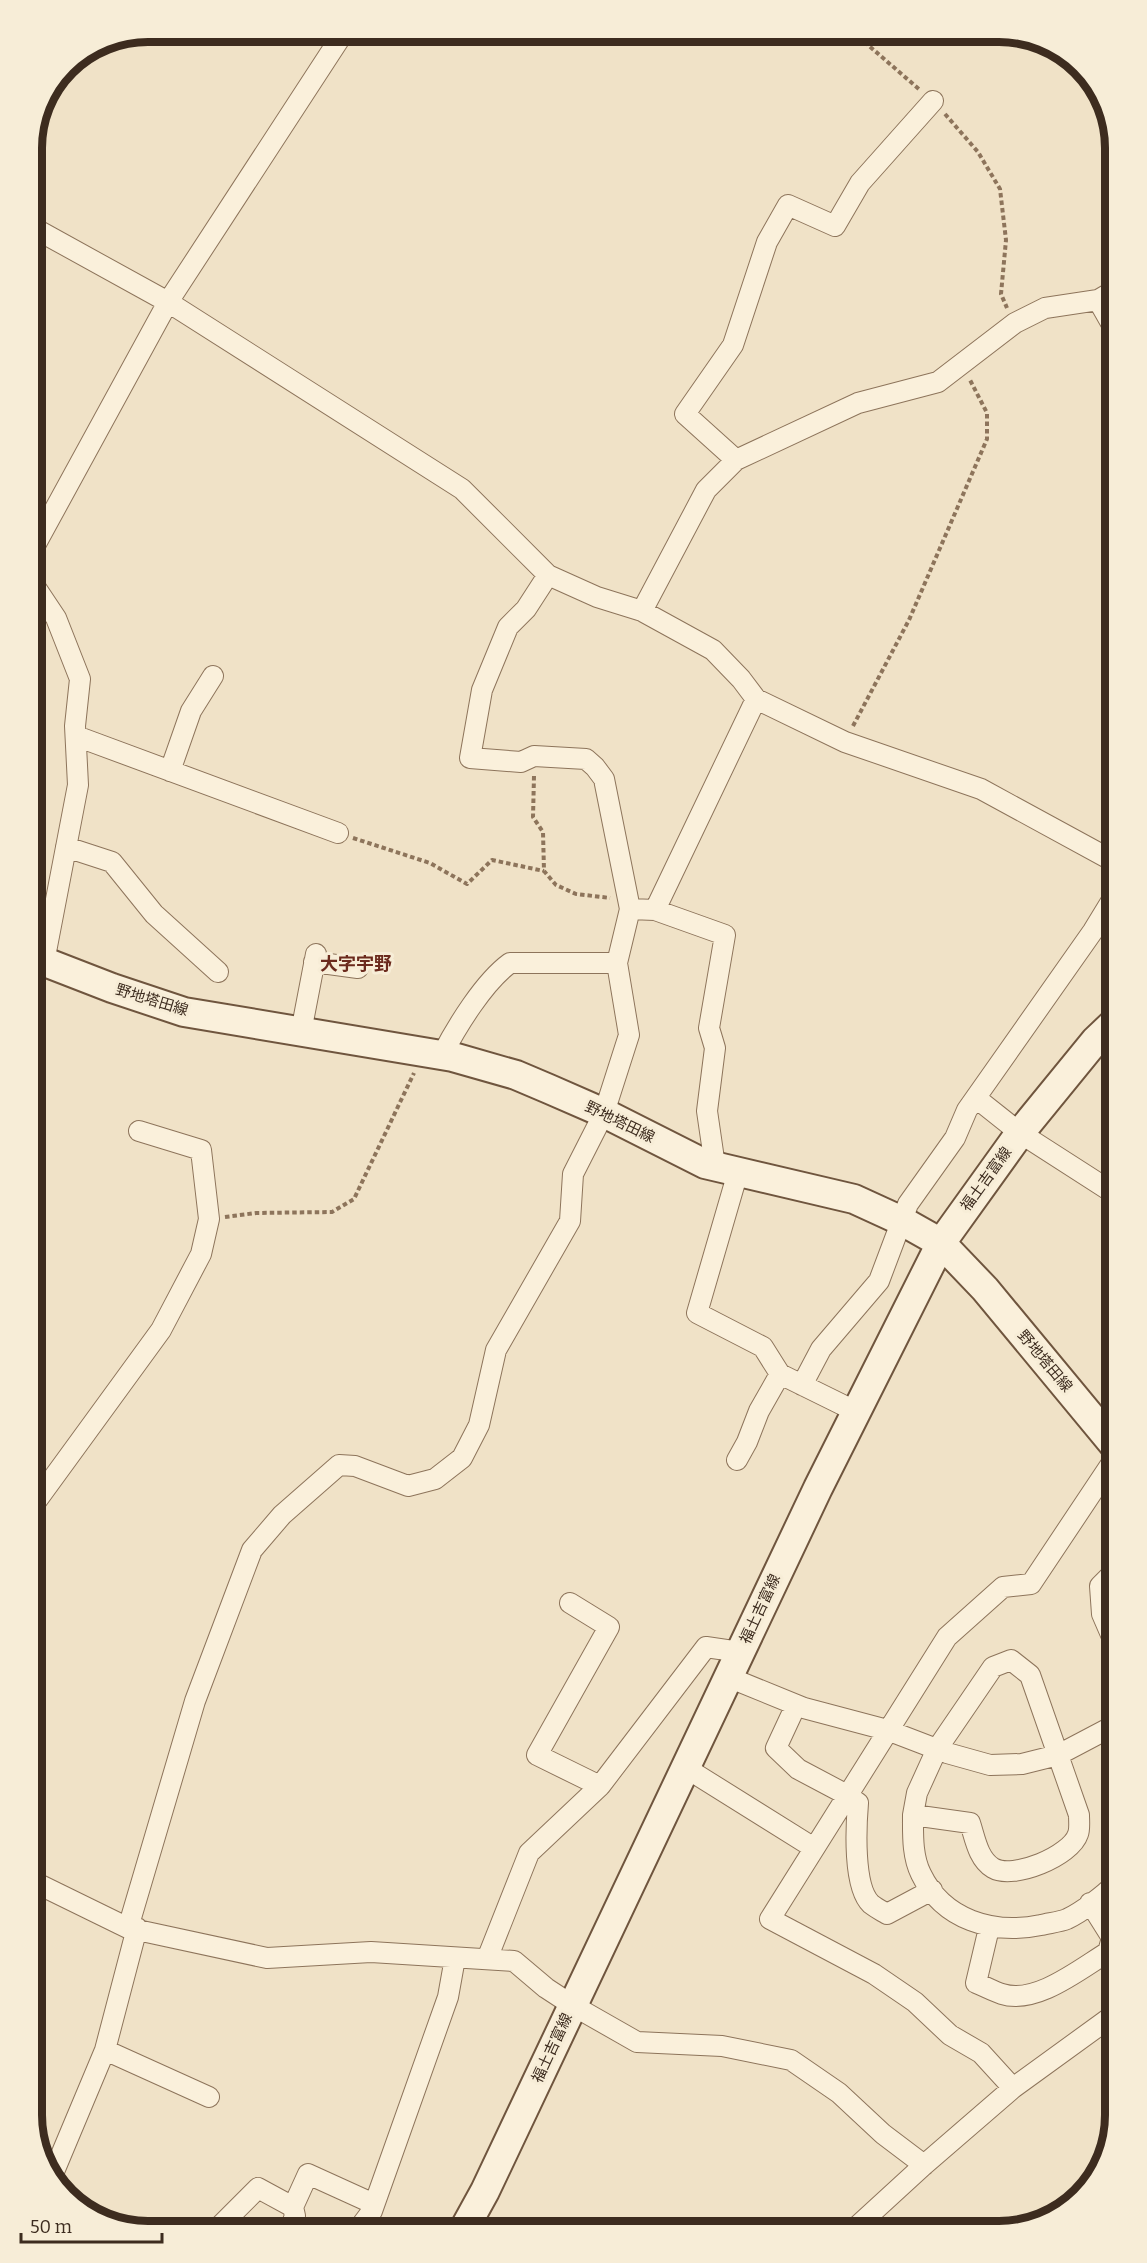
<svg xmlns="http://www.w3.org/2000/svg" width="1147" height="2263" font-family="Bitter,'Noto Sans JP',serif">
  <style>
    .lines { fill: none; stroke-linecap: round; stroke-linejoin: round }
    .minor-casing { stroke: #8d745b; stroke-width: 22 }
    .secondary-casing { stroke: #6f553e; stroke-width: 32 }
    .path { stroke: #8d745b; stroke-width: 4; stroke-dasharray: 4.5 3; stroke-linecap: butt }
    .minor { stroke: #faf0db; stroke-width: 20 }
    .secondary { stroke: #faf0db; stroke-width: 28 }
    .labels { text-anchor: middle; stroke-width: 6; stroke-linejoin: round; paint-order: stroke }
    .street-label { font-size: 15px; fill: #3d2c1f; stroke: #f7edd7 }
    .quarter-label { font-size: 18px; font-weight: bold; fill: #6b2a1d; stroke: #f7edd7 }
    .rim { fill: none; stroke: #3d2c1f; stroke-width: 8 }
  </style>
  <rect width="100%" height="100%" fill="#f0e2c7"/>
  <g class="lines">
    <defs>
      <path id="minor" d="M 32,227 L 168,302 L 462,489 L 548,575 L 597,597 L 642,611 L 713,650 L 741,679 L 756,699 L 845,742 L 981,789 L 1115,862
        M 1098,300 L 1115,330
        M 736,460 L 685,414 L 733,345 L 767,242 L 788,205 L 835,226 L 860,183 L 933,101
        M 32,551 L 168,302 L 344,32
        M 548,575 L 526,609 L 508,627 L 482,690 L 470,758 L 521,762 L 534,756 L 586,759 L 595,767 L 604,779 L 630,909
        M 32,582 L 56,618 L 80,679 L 75,726 L 78,785 L 44,962
        M 642,611 L 706,490 L 736,460 L 858,403 L 938,382 L 1015,323 L 1045,308 L 1098,300 L 1115,290
        M 76,736 L 338,833
        M 170,771 L 191,711 L 213,676
        M 66,847 L 112,862 L 154,914 L 218,972
        M 655,910 L 725,935 L 709,1028 L 715,1048 L 707,1111 L 715,1166
        M 314,962 L 358,968
        M 301,1032 L 316,954
        M 442,1055 C 457,1026 484,982 510,963 L 617,963
        M 976,1098 L 1020,1133 L 1115,1194
        M 738,1172 L 697,1313 L 763,1347 L 780,1374 L 857,1412
        M 802,1385 L 821,1349 L 879,1281 L 908,1204 L 955,1138 L 967,1110 L 1093,931 L 1115,895
        M 737,1460 L 747,1442 L 759,1411 L 780,1374
        M 32,1507 L 161,1330 L 201,1254 L 209,1219 L 201,1150 L 139,1131
        M 570,1603 L 609,1627 L 537,1755 L 600,1786 L 706,1647 L 740,1652
        M 1115,1644 L 1102,1614 L 1100,1586 L 1113,1573 L 1115,1574
        M 1011,1660 L 1030,1675 L 1079,1815 C 1079,1821 1080,1829 1078,1834 C 1071,1856 1013,1880 993,1868 C 978,1859 975,1838 970,1823 L 913,1815 L 917,1793 L 937,1749 L 993,1667 Z
        M 728,1677 L 804,1708 L 887,1730 L 947,1753 L 990,1765 L 1022,1764 L 1058,1755 L 1115,1725
        M 796,1705 L 776,1748 L 798,1769 L 847,1795 L 858,1803 C 856,1827 853,1887 871,1904 C 876,1908 882,1911 887,1914 L 932,1890
        M 686,1768 L 814,1848
        M 913,1815 C 913,1834 912,1856 921,1874 C 943,1920 993,1935 1041,1925 C 1049,1923 1060,1922 1067,1919 C 1082,1912 1104,1895 1115,1884
        M 32,1881 L 128,1928 L 267,1958 L 371,1952 L 514,1961 L 546,1988 L 572,2005 L 637,2042 L 722,2046 L 791,2060 L 839,2093 L 883,2134 L 924,2165
        M 128,1928 L 195,1701 L 252,1550 L 282,1515 L 339,1465 L 355,1466 L 408,1486 L 435,1479 L 462,1458 L 479,1425 L 496,1350 L 570,1221 L 573,1174 L 604,1113 L 629,1035 L 617,963 L 630,909 L 655,910 L 756,699
        M 989,1928 L 976,1983 C 984,1986 993,1991 1002,1994 C 1036,2005 1080,1969 1108,1952 L 1112,1938 L 1090,1903
        M 487,1959 L 529,1853 L 600,1786
        M 105,2050 L 209,2097
        M 1013,2088 L 981,2053 L 950,2035 L 915,2002 L 874,1974 L 770,1919 L 947,1637 L 1003,1587 L 1031,1584 L 1115,1458
        M 53,2174 L 105,2050 L 137,1928
        M 293,2207 L 308,2174 L 374,2204
        M 215,2231 L 258,2188 L 293,2207 L 295,2216 L 289,2231
        M 357,2231 L 372,2211 L 448,1997 L 455,1958
        M 852,2231 L 924,2165 L 1013,2088 L 1115,2014"/>
      <path id="secondary" d="M 32,957 L 112,988 L 184,1012 L 453,1057 L 516,1075 L 549,1089 L 604,1113 L 705,1164 L 854,1199 L 902,1221 L 941,1243 L 985,1289 L 1115,1446
        M 463,2231 L 485,2191 L 818,1488 L 941,1243 L 1020,1133 L 1095,1041 L 1115,1022"/>
    </defs>
    <use href="#minor" class="minor-casing"/>
    <use href="#secondary" class="secondary-casing"/>
    <path class="path" d="M 853,32 L 920,90
      M 945,114 L 978,152 L 1000,189 L 1006,240 L 1001,294 L 1007,308
      M 853,726 L 909,620 L 987,439 L 987,413 L 970,380
      M 534,776 L 533,817 L 543,832 L 544,871 L 556,885 L 576,894 L 610,898
      M 353,838 L 430,863 L 467,884 L 492,860 L 544,871
      M 225,1217 L 256,1213 L 332,1212 L 354,1199 L 414,1073"/>
    <use href="#minor" class="minor"/>
    <use href="#secondary" class="secondary"/>
  </g>
  <g class="labels">
    <g class="street-label">
      <text transform="translate(152 1000) rotate(17)" y="5">野地塔田線</text>
      <text transform="translate(620 1122) rotate(26)" y="5">野地塔田線</text>
      <text transform="translate(986 1179) rotate(-54)" y="5">福土吉富線</text>
      <text transform="translate(1045 1361) rotate(50)" y="5">野地塔田線</text>
      <text transform="translate(760 1609) rotate(-65)" y="5">福土吉富線</text>
      <text transform="translate(552 2048) rotate(-65)" y="5">福土吉富線</text>
    </g>
    <g class="quarter-label">
      <text x="356" y="970">大字宇野</text>
    </g>
  </g>
  <path d="M0 0H1147V2263H0ZM148 42H999A106 106 0 0 1 1105 148V2115A106 106 0 0 1 999 2221H148A106 106 0 0 1 42 2115V148A106 106 0 0 1 148 42Z" fill="#f7edd7" fill-rule="evenodd"/>
  <path class="rim" d="M148 42H999A106 106 0 0 1 1105 148V2115A106 106 0 0 1 999 2221H148A106 106 0 0 1 42 2115V148A106 106 0 0 1 148 42Z"/>
  <path d="M21 2233v9h141v-9" fill="none" stroke="#3d2c1f" stroke-width="3"/>
  <text x="30" y="2233" font-size="18" fill="#3d2c1f" stroke="#f7edd7" stroke-width="4.5" paint-order="stroke">50 m</text>
</svg>
